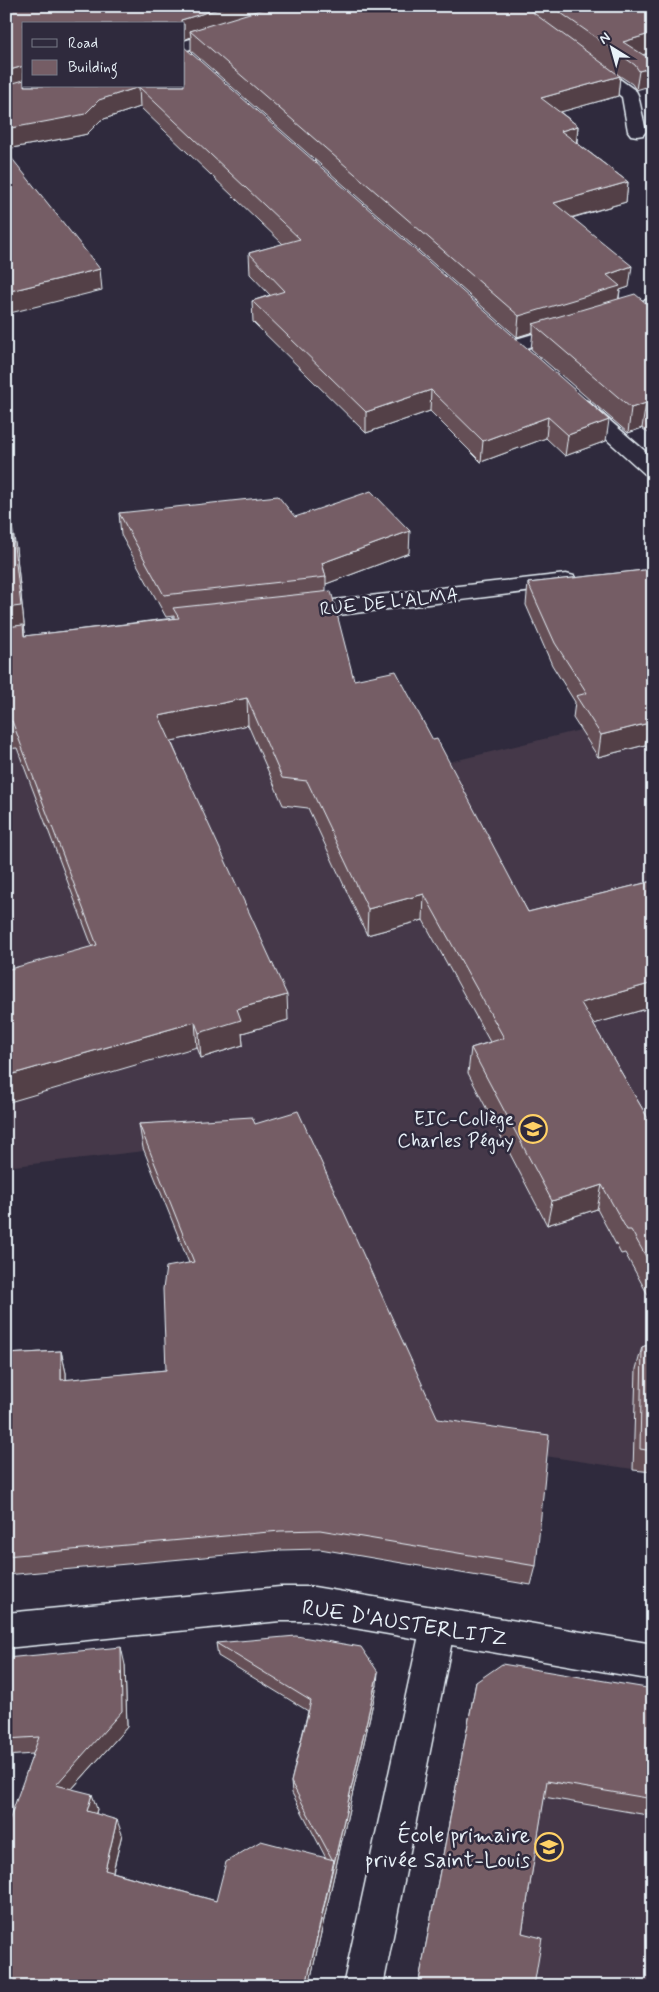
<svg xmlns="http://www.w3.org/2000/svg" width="659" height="1992" font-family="Mynerve,sans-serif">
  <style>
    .built { fill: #443949 }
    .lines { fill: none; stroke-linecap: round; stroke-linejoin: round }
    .lane-casing { stroke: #e8f1f8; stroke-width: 3 }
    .street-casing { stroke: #e8f1f8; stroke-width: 3 }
    .secondary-casing { stroke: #e8f1f8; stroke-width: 3 }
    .lane { fill: #2f2a3d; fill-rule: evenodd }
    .street { fill: #2f2a3d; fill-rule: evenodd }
    .secondary { fill: #2f2a3d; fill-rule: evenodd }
    .wall { fill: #655057; stroke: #e8f1f8 }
    .shaded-wall { fill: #524147; stroke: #e8f1f8 }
    .building { fill: #755d65; stroke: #e8f1f8 }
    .labels { text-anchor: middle; stroke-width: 5; stroke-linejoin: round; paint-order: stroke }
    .street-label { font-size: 19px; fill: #e8f1f8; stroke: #2f2a3d }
    .poi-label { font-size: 19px; fill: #e8f1f8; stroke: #2f2a3d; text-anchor: end }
    .near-street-label { font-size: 22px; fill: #e8f1f8; stroke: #2f2a3d }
    .near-poi-label { font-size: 22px; fill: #e8f1f8; stroke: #2f2a3d; text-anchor: end }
  </style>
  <rect width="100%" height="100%" fill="#2f2a3d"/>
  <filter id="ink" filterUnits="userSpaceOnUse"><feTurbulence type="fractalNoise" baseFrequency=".02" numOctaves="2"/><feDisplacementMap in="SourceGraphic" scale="10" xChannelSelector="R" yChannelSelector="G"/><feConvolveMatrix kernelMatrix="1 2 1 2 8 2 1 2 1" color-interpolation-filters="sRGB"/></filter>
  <g filter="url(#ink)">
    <path class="built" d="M 211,641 L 283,803 L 653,712 L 653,1472 L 545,1456 L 531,1585 L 320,1549 L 144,1151 L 6,1167 L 6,665 Z
      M 498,1682 L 653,1708 L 653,1986 L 418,1986 L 472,1699 Z"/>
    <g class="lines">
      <defs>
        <path id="lane" d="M 589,59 L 595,61 L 636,91 L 638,95 L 646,131 L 643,135 L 637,136 L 631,135 L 628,131 L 622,97 L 583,67 L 581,64 L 583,61 Z
          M 653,298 L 653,310 L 613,322 L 606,320 L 603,316 L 606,312 Z
          M 567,324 L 574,326 L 577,330 L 574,334 L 513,352 L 506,350 L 503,346 L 506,342 Z"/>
        <path id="street" d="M 580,399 L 587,401 L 653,458 L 653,475 L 645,474 L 573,409 L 570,405 L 573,401 Z
          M 566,574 L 574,576 L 577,581 L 574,586 L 298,620 L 290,617 L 287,612 L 290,607 L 298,604 Z
          M 438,1609 L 450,1614 L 455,1626 L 383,1986 L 343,1986 L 421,1626 L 426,1614 Z"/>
        <path id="secondary" d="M 227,28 L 233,30 L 235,33 L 233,36 L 184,51 L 184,41 Z
          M 280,1587 L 314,1587 L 653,1644 L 653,1680 L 314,1621 L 280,1621 L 6,1648 L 6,1613 Z"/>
      </defs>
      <use href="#lane" class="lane-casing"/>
      <use href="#street" class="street-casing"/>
      <use href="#secondary" class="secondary-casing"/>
      <use href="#lane" class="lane"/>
      <use href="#street" class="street"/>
      <use href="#secondary" class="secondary"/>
    </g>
    <path class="wall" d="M 6,6 L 653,6 L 653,52 L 643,55 L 636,90 L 632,84 L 620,76 L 618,96 L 560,112 L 578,126 L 577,143 L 628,182 L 626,202 L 572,218 L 629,287 L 620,290 L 619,298 L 653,309 L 653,437 L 642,428 L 628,433 L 531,349 L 533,332 L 517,337 L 191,51 L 191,37 L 184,40 L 184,24 L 24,24 L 24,86 L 184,86 L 606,441 L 565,456 L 546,438 L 481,462 L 430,411 L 366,433 L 253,322 L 252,301 L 270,295 L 250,274 L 249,253 L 283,244 L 140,107 L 101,120 L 87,134 L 78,136 L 6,149 Z
      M 119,513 L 295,517 L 409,553 L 326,584 L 326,591 L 354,680 L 433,740 L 528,912 L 653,881 L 653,1007 L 593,1024 L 653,1127 L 653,1304 L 625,1253 L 621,1254 L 597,1209 L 547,1225 L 468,1073 L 471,1048 L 490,1042 L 423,920 L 367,935 L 308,808 L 283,805 L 248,725 L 171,741 L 288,1020 L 242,1033 L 243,1045 L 201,1058 L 197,1047 L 92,946 L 17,748 L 6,749 L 6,521 L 16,548 L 25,633 L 24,633 L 25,636 L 174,618 L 174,616 L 166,617 L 121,535 Z
      M 653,569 L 653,758 L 645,745 L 598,757 L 573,718 L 575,702 L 552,665 L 526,605 L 528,583 Z
      M 139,1124 L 255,1124 L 438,1419 L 536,1566 L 531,1585 L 320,1549 L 281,1550 L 6,1575 L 6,1354 L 61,1351 L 66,1373 L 66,1380 L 166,1370 L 189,1263 L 143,1148 Z
      M 653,1343 L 653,1472 L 633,1470 L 636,1369 L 642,1347 Z
      M 216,1643 L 377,1685 L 309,1986 L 6,1986 L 7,1829 L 33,1754 L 6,1756 L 6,1658 L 125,1665 L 127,1727 L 72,1789 L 97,1809 L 96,1814 L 122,1834 L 113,1872 L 216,1901 L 326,1858 L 292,1793 L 291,1782 L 308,1711 L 218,1656 Z
      M 476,1682 L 653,1689 L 653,1816 L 544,1797 L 522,1933 L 418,1986 Z"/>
    <path class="shaded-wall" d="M 228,6 L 291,6 L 190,31 L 191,37 L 184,40 L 184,24 L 181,24 L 181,20 Z
      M 653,33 L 653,52 L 627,59 L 623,42 Z
      M 24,66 L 24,86 L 6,92 L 6,71 Z
      M 653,67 L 653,85 L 636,90 L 639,71 Z
      M 620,76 L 618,96 L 539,118 L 541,98 Z
      M 139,87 L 140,107 L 101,120 L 87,134 L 78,136 L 6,149 L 6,129 Z
      M 578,126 L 576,146 L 561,131 Z
      M 628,182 L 626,202 L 552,223 L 554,203 Z
      M 632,266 L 629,287 L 620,290 L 617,307 L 533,324 L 533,332 L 517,337 L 519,316 L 607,275 Z
      M 100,269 L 102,290 L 6,314 L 6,292 Z
      M 431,390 L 430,411 L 366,433 L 366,412 Z
      M 646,403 L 642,428 L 628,433 L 631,408 Z
      M 548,417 L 546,438 L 481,462 L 483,441 Z
      M 609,420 L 606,441 L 565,456 L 568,435 Z
      M 11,521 L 16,548 L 25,633 L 24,633 L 28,652 L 6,636 L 6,608 Z
      M 410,531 L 409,553 L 326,584 L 326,577 L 322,563 Z
      M 247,698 L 248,725 L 162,743 L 159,716 Z
      M 649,723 L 645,745 L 598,757 L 601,735 Z
      M 424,894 L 423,920 L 367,935 L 368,909 Z
      M 653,983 L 653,1007 L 576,1029 L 581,1003 Z
      M 287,995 L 288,1020 L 242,1033 L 243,1045 L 201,1058 L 199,1033 L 237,1009 Z
      M 195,1022 L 197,1047 L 6,1103 L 6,1076 Z
      M 602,1185 L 597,1209 L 547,1225 L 552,1201 Z
      M 61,1351 L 66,1373 L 66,1401 L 61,1380 Z
      M 121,1647 L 125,1665 L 127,1727 L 62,1800 L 56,1785 Z
      M 378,1672 L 377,1685 L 309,1986 L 306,1986 Z
      M 92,1794 L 97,1809 L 92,1826 L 87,1811 Z
      M 117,1820 L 122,1834 L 110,1883 L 105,1870 Z"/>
    <path class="building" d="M 6,6 L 228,6 L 181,20 L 181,24 L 24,24 L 24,66 L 6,71 Z
      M 273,6 L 524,6 L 620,76 L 541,98 L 578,126 L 561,131 L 628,182 L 554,203 L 632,266 L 607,275 L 620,286 L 519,316 L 190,31 Z
      M 551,6 L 653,6 L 653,33 L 623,42 L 653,61 L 653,67 L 639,71 L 635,65 Z
      M 184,47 L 609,420 L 568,435 L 548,417 L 483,441 L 431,390 L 366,412 L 252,301 L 285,291 L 249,253 L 300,239 L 139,87 L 99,100 L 85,114 L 76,116 L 6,129 L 6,85 L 24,80 L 24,86 L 184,86 Z
      M 6,151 L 100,269 L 6,292 Z
      M 635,294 L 653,309 L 653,408 L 646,403 L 631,408 L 533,324 Z
      M 371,491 L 410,531 L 322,563 L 326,577 L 164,595 L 119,513 L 278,496 L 295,517 Z
      M 6,521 L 11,521 L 21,606 L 6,608 Z
      M 653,569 L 653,729 L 649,723 L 601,735 L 576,696 L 587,693 L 555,643 L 528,583 Z
      M 331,591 L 354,680 L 396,671 L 433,740 L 437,739 L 528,912 L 653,881 L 653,983 L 581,1003 L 653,1127 L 653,1269 L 631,1230 L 627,1230 L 602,1185 L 552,1201 L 471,1048 L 504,1038 L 424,894 L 368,909 L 307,781 L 282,778 L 247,698 L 159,716 L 287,995 L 237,1009 L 241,1020 L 199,1033 L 195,1022 L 6,1076 L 6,970 L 97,945 L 12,721 L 6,722 L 6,627 L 23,625 L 24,636 L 179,618 L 173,608 Z
      M 298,1111 L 438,1419 L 549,1435 L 536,1566 L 320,1530 L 280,1531 L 6,1556 L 6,1354 L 61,1351 L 61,1380 L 166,1370 L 163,1289 L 166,1267 L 194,1262 L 139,1124 L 252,1117 L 255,1124 Z
      M 653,1343 L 653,1451 L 640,1449 L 642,1347 Z
      M 296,1636 L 361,1647 L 378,1672 L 334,1863 L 334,1860 L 332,1859 L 291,1782 L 311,1701 L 216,1643 Z
      M 121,1647 L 122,1711 L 56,1785 L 92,1794 L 87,1811 L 117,1820 L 105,1870 L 216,1901 L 226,1862 L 261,1841 L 334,1860 L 306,1986 L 6,1986 L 6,1829 L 39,1737 L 6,1739 L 6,1658 Z
      M 502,1664 L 653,1689 L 653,1799 L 547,1781 L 522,1933 L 542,1938 L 534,1986 L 418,1986 L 476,1682 Z"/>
  </g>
  <defs>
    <symbol id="school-ring" viewBox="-11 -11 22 22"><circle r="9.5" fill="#2f2a3d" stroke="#ffd166" stroke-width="1.5"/><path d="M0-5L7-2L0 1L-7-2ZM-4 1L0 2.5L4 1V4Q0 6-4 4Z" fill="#ffd166"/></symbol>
  </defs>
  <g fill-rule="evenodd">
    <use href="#school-ring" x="517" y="1113" width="32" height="32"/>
    <use href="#school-ring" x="533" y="1831" width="32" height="32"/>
  </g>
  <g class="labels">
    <g class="street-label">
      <text transform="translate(389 601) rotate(-6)" y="7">RUE DE L'ALMA</text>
    </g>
    <g class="poi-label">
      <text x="514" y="1125">EIC-Collège<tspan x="514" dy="22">Charles Péguy</tspan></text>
    </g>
    <g class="near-street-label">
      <text transform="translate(405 1622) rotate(9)" y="8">RUE D'AUSTERLITZ</text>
    </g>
    <g class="near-poi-label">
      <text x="530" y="1842">École primaire<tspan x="530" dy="25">privée Saint-Louis</tspan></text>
    </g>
  </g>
  <rect width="659" height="1992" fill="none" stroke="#2f2a3d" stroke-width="25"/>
  <rect x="12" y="12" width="634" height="1967" fill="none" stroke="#e8f1f8" stroke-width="2" filter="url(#ink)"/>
  <rect x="22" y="22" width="162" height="65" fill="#2f2a3d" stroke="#797a88"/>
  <rect x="32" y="39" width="25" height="8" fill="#2f2a3d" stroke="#797a88"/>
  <text x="68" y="48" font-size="15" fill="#e8f1f8">Road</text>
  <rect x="32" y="60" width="25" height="15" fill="#755d65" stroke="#797a88"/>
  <text x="68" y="72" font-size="15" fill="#e8f1f8">Building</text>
  <g transform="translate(612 48) rotate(323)" stroke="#2f2a3d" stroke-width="4" paint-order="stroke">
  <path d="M0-4L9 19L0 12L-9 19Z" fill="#e8f1f8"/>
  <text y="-8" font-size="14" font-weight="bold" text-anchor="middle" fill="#e8f1f8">N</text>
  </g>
</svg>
